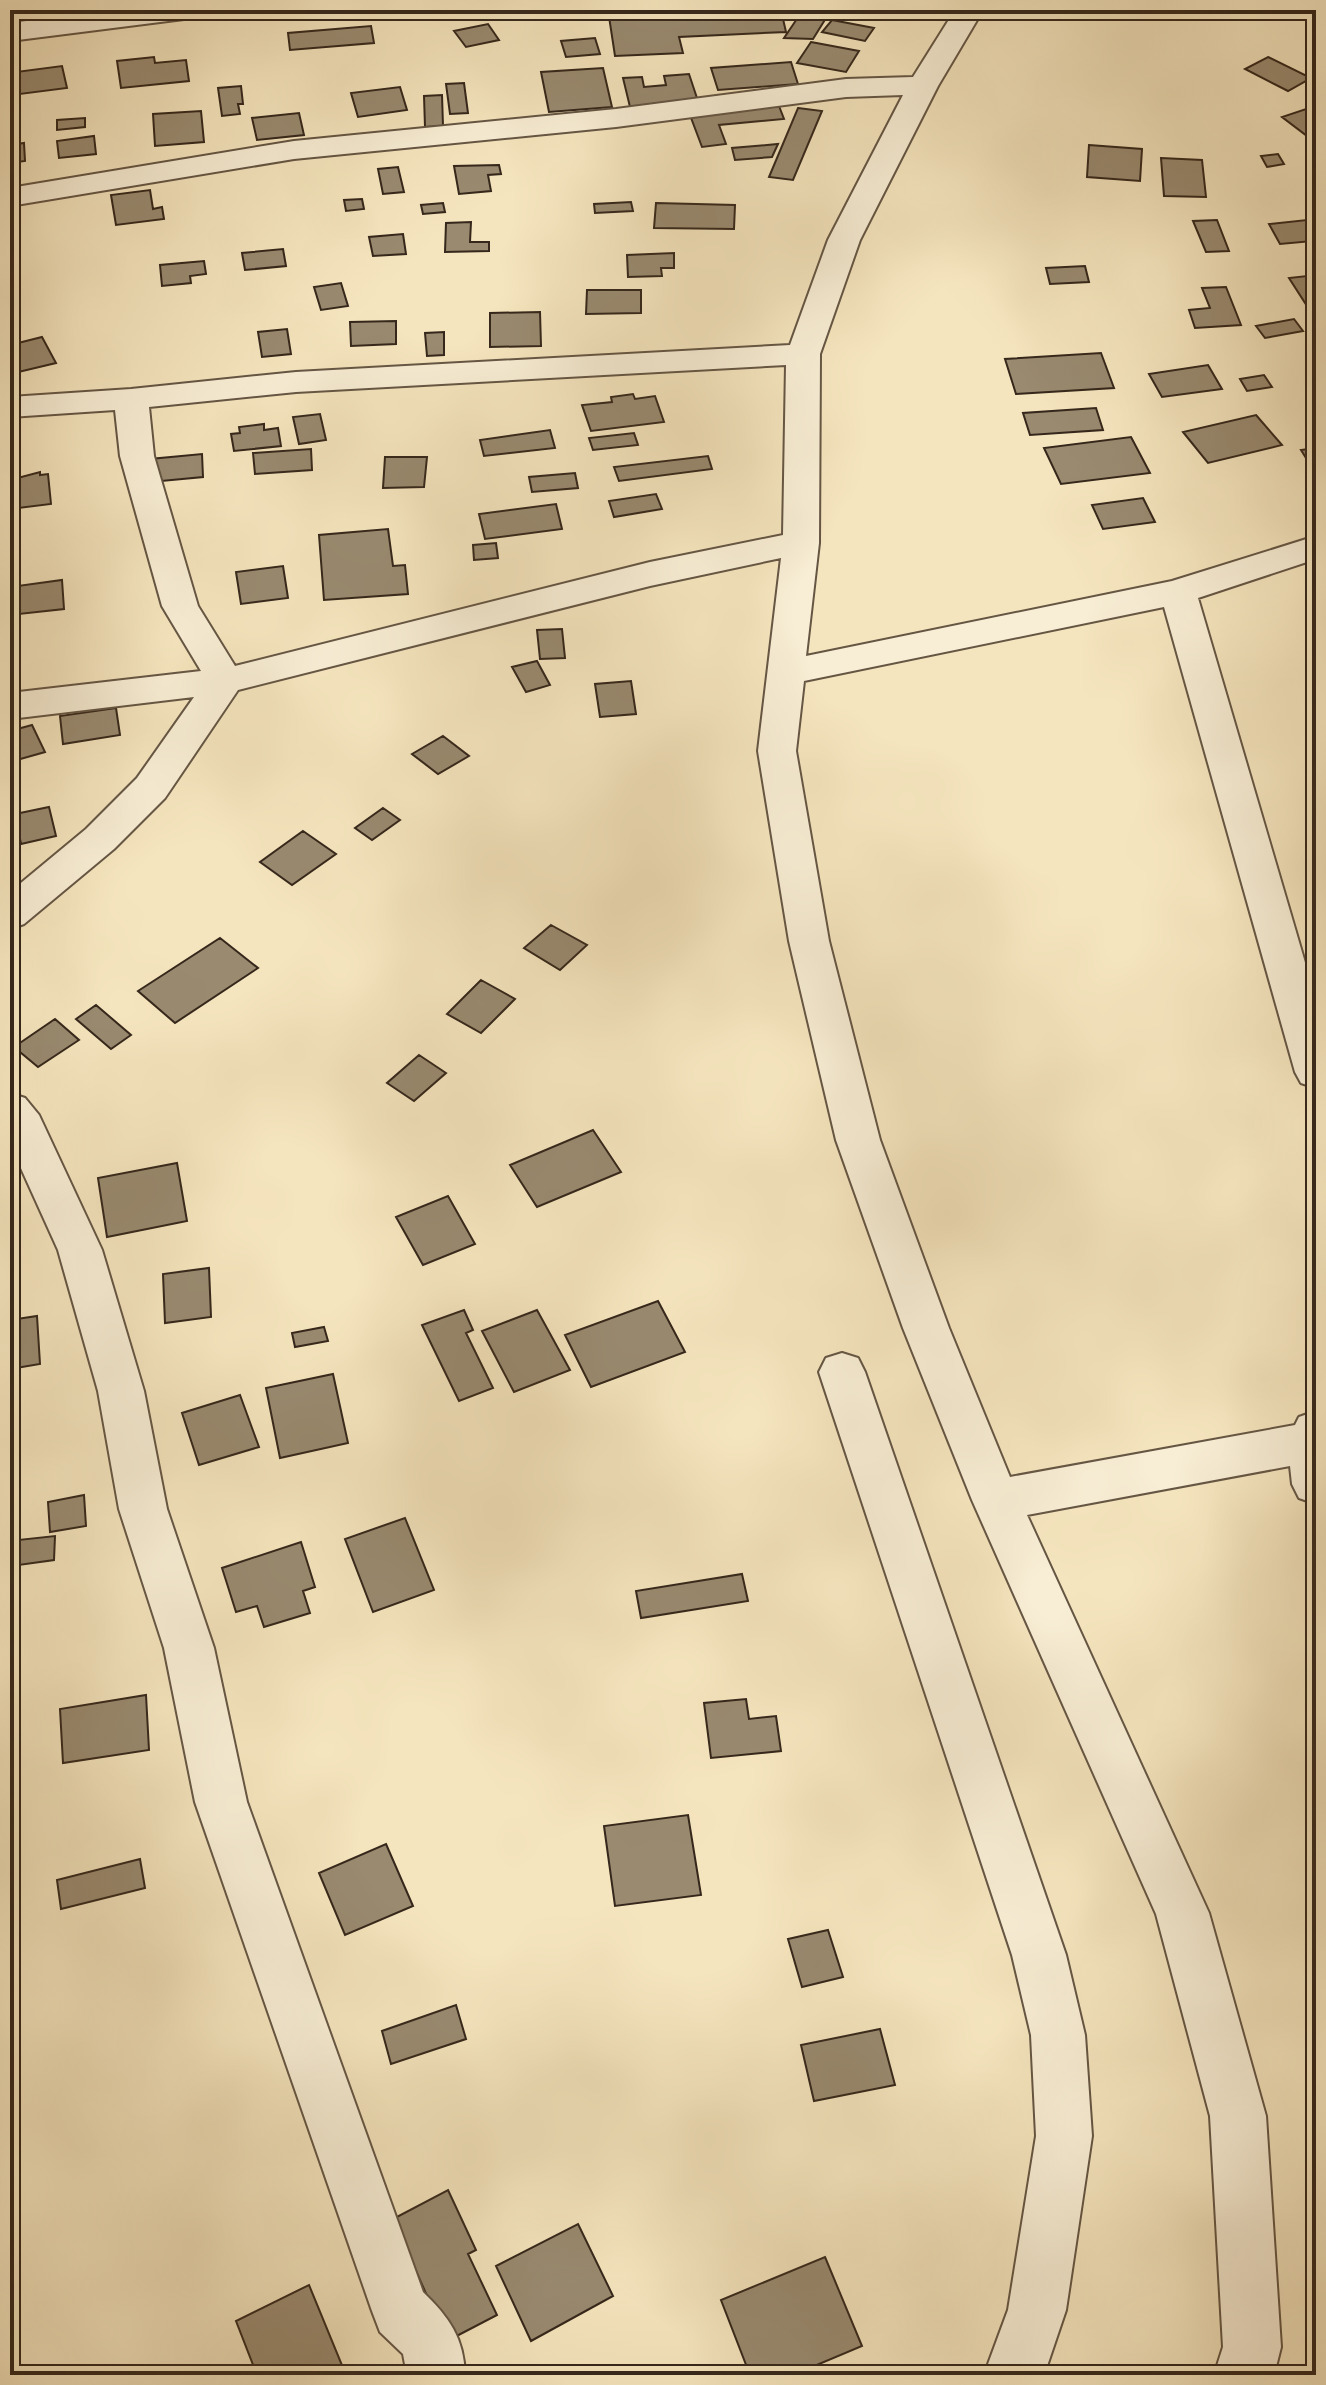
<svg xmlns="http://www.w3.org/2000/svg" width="1326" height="2385" font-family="'Libre Caslon Text',serif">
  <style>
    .building { fill: #998a70; stroke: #35271b; stroke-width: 2 }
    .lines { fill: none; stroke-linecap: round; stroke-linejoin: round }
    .street-casing { stroke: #655644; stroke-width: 4 }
    .street { fill: #f8eed5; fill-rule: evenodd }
  </style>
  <rect width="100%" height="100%" fill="#f5e5be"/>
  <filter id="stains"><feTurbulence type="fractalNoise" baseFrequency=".0025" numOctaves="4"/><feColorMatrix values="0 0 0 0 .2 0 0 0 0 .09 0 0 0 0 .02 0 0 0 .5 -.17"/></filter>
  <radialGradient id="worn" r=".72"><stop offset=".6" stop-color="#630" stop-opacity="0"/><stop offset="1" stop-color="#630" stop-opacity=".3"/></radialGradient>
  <path class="building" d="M 548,10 L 581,10 L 582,13 L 550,17 Z
    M 608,10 L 781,10 L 786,32 L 679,37 L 683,53 L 615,56 Z
    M 803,10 L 831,10 L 813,39 L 784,38 Z
    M 832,20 L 874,28 L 865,41 L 822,32 Z
    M 488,24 L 499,40 L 466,47 L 454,31 Z
    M 371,26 L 374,43 L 290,50 L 288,33 Z
    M 595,38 L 600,54 L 566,57 L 561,41 Z
    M 811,42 L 859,51 L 846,72 L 797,63 Z
    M 154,57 L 155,63 L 186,60 L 189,81 L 121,88 L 117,61 Z
    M 1268,57 L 1311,78 L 1288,91 L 1245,69 Z
    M 791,62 L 798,84 L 718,90 L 711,68 Z
    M 62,66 L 67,88 L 20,94 L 16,72 Z
    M 603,68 L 612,107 L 549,112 L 541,72 Z
    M 689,74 L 698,101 L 630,107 L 623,78 L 642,77 L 644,87 L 666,85 L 664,76 Z
    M 464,83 L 468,113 L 450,114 L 446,84 Z
    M 241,86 L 243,104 L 238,104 L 240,114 L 222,116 L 218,88 Z
    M 400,87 L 407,110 L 358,117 L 351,93 Z
    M 442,95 L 443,126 L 425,127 L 424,96 Z
    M 779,106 L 784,119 L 719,125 L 726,144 L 702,147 L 690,115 Z
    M 798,108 L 822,111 L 793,180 L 769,177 Z
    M 1309,108 L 1316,113 L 1316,137 L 1311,139 L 1282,117 Z
    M 201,111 L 204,142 L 155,146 L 153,114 Z
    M 299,113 L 304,135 L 257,140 L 252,118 Z
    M 85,118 L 85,127 L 57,130 L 57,120 Z
    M 94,136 L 96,154 L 59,158 L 57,141 Z
    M 24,143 L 25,161 L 10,163 L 10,145 Z
    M 778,144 L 772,157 L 735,160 L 732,148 Z
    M 1089,145 L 1142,149 L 1140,181 L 1087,177 Z
    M 1278,154 L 1284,164 L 1267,167 L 1261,156 Z
    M 1161,158 L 1202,160 L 1206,197 L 1164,196 Z
    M 499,165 L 501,174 L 488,175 L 491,191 L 459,194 L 454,166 Z
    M 398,167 L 404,192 L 383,194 L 378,169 Z
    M 150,190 L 153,209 L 162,207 L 164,219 L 116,225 L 111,195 Z
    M 362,199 L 364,209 L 346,211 L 344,200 Z
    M 631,202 L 633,211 L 595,213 L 594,204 Z
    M 443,203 L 445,212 L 423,214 L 421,205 Z
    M 656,203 L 735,205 L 734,229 L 654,228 Z
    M 1316,219 L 1316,238 L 1311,239 L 1313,241 L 1280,244 L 1269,224 Z
    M 1217,220 L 1229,251 L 1206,252 L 1193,221 Z
    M 471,222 L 470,242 L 489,242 L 489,251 L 445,252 L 446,223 Z
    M 403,234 L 406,254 L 373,256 L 369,237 Z
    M 283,249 L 286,266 L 245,270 L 242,253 Z
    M 674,253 L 674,268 L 661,268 L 662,276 L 628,277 L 627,255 Z
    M 204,261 L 206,274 L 190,276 L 191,283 L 162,286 L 160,265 Z
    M 1085,266 L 1089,282 L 1050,284 L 1046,268 Z
    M 1316,275 L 1316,320 L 1289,278 Z
    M 341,283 L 348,306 L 321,310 L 314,287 Z
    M 1226,287 L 1241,325 L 1195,328 L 1189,310 L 1210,308 L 1202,288 Z
    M 587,290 L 641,290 L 641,313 L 586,314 Z
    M 540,312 L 541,346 L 490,347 L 490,313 Z
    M 1294,319 L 1303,331 L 1265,338 L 1256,326 Z
    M 396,321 L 396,344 L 351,346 L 350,322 Z
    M 287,329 L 291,354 L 262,357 L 258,332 Z
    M 444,332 L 444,355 L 427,356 L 425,333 Z
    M 42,337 L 56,363 L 10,374 L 10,345 Z
    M 1101,353 L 1114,388 L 1016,394 L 1005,359 Z
    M 1208,365 L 1222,389 L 1162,397 L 1149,374 Z
    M 1264,375 L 1272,387 L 1247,391 L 1240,379 Z
    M 633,394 L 635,399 L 655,396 L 664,422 L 591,431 L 582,405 L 612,402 L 611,397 Z
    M 1096,408 L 1103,430 L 1030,435 L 1023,413 Z
    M 320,414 L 326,440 L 299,444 L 293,417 Z
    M 1256,415 L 1282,445 L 1208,463 L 1183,432 Z
    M 264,424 L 264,430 L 278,428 L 281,446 L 234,451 L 231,434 L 240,433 L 239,427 Z
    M 550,430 L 555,448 L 484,456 L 480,440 Z
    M 634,433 L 638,445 L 593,450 L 589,438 Z
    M 1131,437 L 1150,473 L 1061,484 L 1044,448 Z
    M 1316,448 L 1316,474 L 1301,450 Z
    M 311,449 L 312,470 L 255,474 L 253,453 Z
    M 202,454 L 203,477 L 151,482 L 150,459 Z
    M 708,456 L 712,469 L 619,481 L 614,467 Z
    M 385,457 L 427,457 L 424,487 L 383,488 Z
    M 40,472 L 40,475 L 48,474 L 51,504 L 10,509 L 10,480 Z
    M 575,473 L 578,488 L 532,492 L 529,477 Z
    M 656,494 L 662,509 L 614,517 L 609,501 Z
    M 1143,498 L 1155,522 L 1103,529 L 1092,505 Z
    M 556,504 L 562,529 L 485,539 L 479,514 Z
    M 388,529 L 393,566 L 405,565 L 408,594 L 324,600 L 319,535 Z
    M 496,543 L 498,558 L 474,560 L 473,545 Z
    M 283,566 L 288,598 L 241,604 L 236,572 Z
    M 62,580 L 64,609 L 10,615 L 10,587 Z
    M 562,629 L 565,658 L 540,659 L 537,630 Z
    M 537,661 L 550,685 L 526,692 L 512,667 Z
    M 631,681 L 636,714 L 600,717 L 595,684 Z
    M 116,708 L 120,735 L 63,744 L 60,716 Z
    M 32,725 L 45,752 L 10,762 L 10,731 Z
    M 443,736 L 469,756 L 438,774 L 412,754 Z
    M 49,807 L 56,836 L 21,844 L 15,814 Z
    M 383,808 L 400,820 L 372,840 L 355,828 Z
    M 303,831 L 336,854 L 292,885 L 260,862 Z
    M 551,925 L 587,945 L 560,970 L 524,948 Z
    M 220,938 L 258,968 L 175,1023 L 138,991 Z
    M 481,980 L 515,999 L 481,1033 L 447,1014 Z
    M 96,1005 L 131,1035 L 111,1049 L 76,1019 Z
    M 55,1019 L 79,1040 L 38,1067 L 14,1047 Z
    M 419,1055 L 446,1073 L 414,1101 L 387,1083 Z
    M 593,1130 L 621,1172 L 537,1207 L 510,1165 Z
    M 177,1163 L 187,1221 L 107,1237 L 98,1178 Z
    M 448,1196 L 475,1244 L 423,1265 L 396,1217 Z
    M 209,1268 L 211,1317 L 165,1323 L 163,1274 Z
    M 658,1301 L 685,1352 L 591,1387 L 565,1335 Z
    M 464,1310 L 473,1330 L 466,1333 L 493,1388 L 459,1401 L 422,1325 Z
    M 537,1310 L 570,1370 L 514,1392 L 482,1331 Z
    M 37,1316 L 40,1364 L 10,1369 L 10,1320 Z
    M 324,1327 L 328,1341 L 295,1347 L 292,1333 Z
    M 333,1374 L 348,1443 L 280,1458 L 266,1388 Z
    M 240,1395 L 259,1447 L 199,1465 L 182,1413 Z
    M 84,1495 L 86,1526 L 50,1532 L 48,1502 Z
    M 20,1513 L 19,1540 L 55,1536 L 54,1560 L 18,1565 L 17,1600 L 10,1601 L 10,1514 Z
    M 405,1518 L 434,1590 L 373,1612 L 345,1539 Z
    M 301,1542 L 315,1587 L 303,1591 L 310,1613 L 264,1627 L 257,1606 L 236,1612 L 222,1568 Z
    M 742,1574 L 748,1601 L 641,1618 L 636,1591 Z
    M 146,1695 L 149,1750 L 63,1763 L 60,1709 Z
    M 746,1699 L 749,1719 L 776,1716 L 781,1751 L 711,1758 L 704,1703 Z
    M 688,1815 L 701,1895 L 615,1906 L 604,1826 Z
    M 386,1844 L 413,1906 L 345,1935 L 319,1873 Z
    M 140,1859 L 145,1888 L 61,1909 L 57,1880 Z
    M 828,1930 L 843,1977 L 802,1987 L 788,1939 Z
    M 456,2005 L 466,2039 L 391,2064 L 382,2031 Z
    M 880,2029 L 895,2085 L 814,2101 L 801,2045 Z
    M 448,2190 L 476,2250 L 468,2254 L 497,2315 L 447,2341 L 393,2219 Z
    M 578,2224 L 613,2296 L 531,2341 L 496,2266 Z
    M 825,2257 L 862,2346 L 793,2375 L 750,2375 L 721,2300 Z
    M 309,2285 L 346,2375 L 257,2375 L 236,2321 Z"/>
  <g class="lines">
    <defs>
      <path id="street" d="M 116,10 L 198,10 L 194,16 L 184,19 L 10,41 L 10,23 Z
        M 955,10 L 983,10 L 938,86 L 860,240 L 820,354 L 819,543 L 806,656 L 1172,581 L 1316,536 L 1316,559 L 1198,598 L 1316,1000 L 1316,1088 L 1301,1083 L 1295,1072 L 1164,607 L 804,681 L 796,751 L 829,941 L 880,1140 L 949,1328 L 1010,1477 L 1295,1425 L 1299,1417 L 1316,1411 L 1316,1504 L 1299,1498 L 1292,1484 L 1290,1466 L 1027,1515 L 1209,1913 L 1266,2116 L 1281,2347 L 1274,2375 L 1214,2375 L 1223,2347 L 1210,2116 L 1156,1914 L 972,1500 L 903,1328 L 836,1140 L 789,941 L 758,751 L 781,558 L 650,586 L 238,690 L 165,798 L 114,849 L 24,924 L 10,929 L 10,892 L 86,829 L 137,778 L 194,697 L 10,719 L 10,693 L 201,671 L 162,606 L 120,456 L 115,410 L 10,417 L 10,397 L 131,389 L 296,372 L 790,345 L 828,240 L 903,95 L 846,97 L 616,127 L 294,159 L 10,206 L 10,188 L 294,141 L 616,109 L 846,79 L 913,77 ZM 786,365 L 783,535 L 650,562 L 235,666 L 198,606 L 154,456 L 149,407 L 296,392 Z
        M 10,1093 L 25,1098 L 39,1115 L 102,1250 L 144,1391 L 167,1509 L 214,1648 L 247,1802 L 423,2292 C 449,2317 464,2338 465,2375 L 407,2375 L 403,2354 L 380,2332 L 372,2311 L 195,1802 L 164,1648 L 119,1509 L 98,1391 L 58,1250 L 10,1144 Z
        M 842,1353 L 858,1358 L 865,1372 L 1066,1955 L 1085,2035 L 1092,2136 L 1066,2310 L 1044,2375 L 984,2375 L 1008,2310 L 1036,2136 L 1031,2035 L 1012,1955 L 819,1372 L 826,1358 Z"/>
    </defs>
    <use href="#street" class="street-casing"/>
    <use href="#street" class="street"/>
  </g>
  <rect width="1326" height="2385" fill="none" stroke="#f5e5be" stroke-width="40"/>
  <rect x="12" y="12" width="1302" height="2361" fill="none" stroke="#35271b" stroke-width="4"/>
  <rect x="20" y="20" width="1286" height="2345" fill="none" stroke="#35271b" stroke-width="2"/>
  <rect width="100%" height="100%" filter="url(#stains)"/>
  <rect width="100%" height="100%" fill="url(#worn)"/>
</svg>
